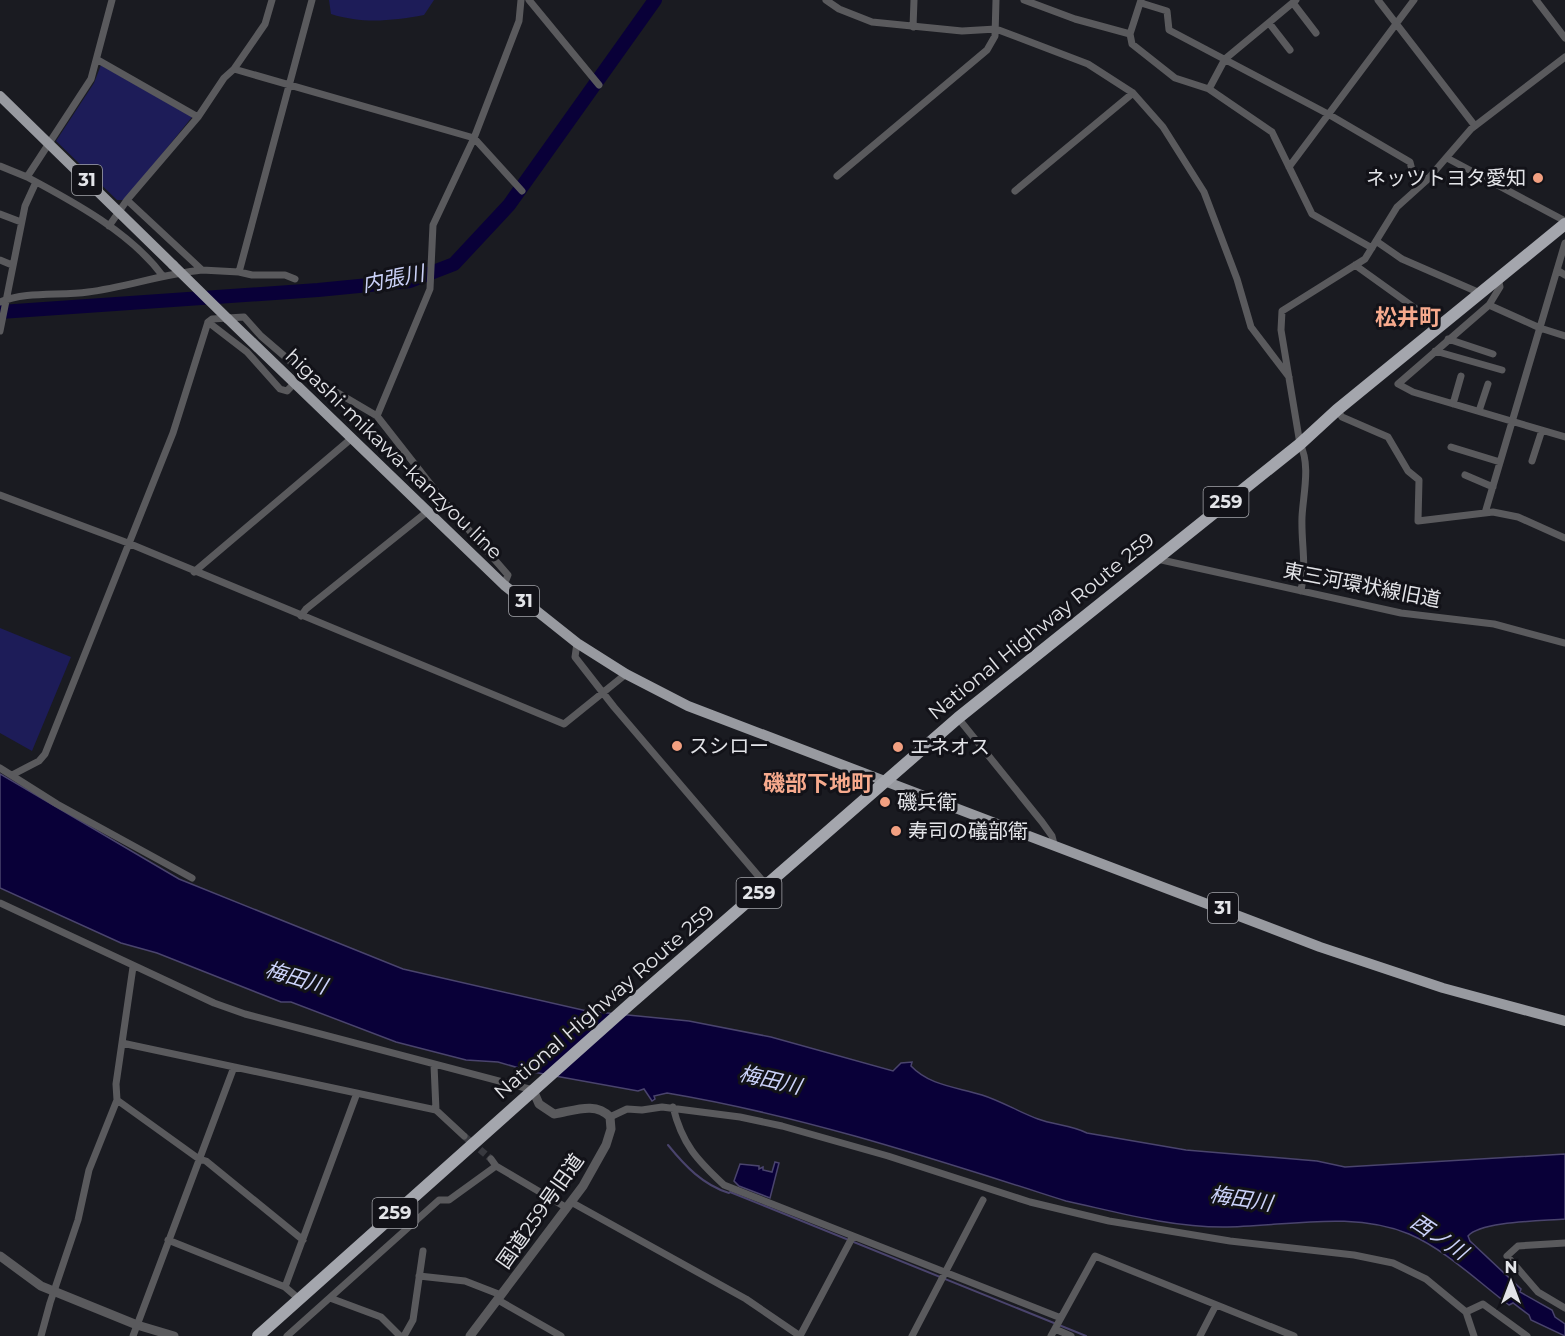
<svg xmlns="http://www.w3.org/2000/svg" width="1565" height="1336" font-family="Montserrat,'Noto Sans JP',sans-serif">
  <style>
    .green { fill: #1d1c58 }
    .water { fill: #090038; stroke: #4a446d; stroke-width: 1.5 }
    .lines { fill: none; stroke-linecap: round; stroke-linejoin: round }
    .stream { stroke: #4a446d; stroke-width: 2 }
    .river { stroke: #090038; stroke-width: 14 }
    .minor-tunnel { stroke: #38393f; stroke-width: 7; stroke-dasharray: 7 3.5; stroke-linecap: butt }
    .minor { stroke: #5a5a5d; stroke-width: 7 }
    .tertiary { stroke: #5a5a5d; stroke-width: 9 }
    .primary { stroke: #989aa0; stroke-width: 10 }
    .trunk { stroke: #a4a6ad; stroke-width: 12 }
    .primary-bridge { stroke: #989aa0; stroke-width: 10 }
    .poi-dot { fill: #f2a081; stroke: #121218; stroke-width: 2 }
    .labels { text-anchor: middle; stroke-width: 6; stroke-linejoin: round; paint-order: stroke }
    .shield { fill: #121218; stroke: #a4a5aa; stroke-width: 1.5 }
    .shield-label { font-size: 18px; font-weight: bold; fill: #e3e4e8 }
    .poi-label { font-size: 20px; fill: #e3e4e8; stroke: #121218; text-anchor: start }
    .street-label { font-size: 20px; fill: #e3e4e8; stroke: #121218 }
    .water-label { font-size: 21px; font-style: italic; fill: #cbd2f9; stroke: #121218 }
    .quarter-label { font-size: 22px; font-weight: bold; fill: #f7aa8d; stroke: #121218 }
  </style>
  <rect width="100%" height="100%" fill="#1a1b21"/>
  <path class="green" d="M 329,0 L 434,0 L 424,15 C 391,21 363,24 331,14 Z
    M 101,65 L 192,117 L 125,200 L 117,200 L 56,141 L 94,83 Z
    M 0,628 L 71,657 L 32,751 L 0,733 Z"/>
  <path class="water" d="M 0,774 L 179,879 L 403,969 L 587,1011 L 689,1021 L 771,1037 L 893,1071 L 901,1063 L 912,1062 L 911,1066 C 930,1086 957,1087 982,1095 C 1001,1101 1019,1112 1038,1119 C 1054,1125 1071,1125 1087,1133 L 1186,1150 L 1317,1161 L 1345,1167 L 1565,1154 L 1565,1219 C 1545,1221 1481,1221 1468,1236 L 1470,1241 L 1521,1289 L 1520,1292 L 1552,1310 L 1555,1317 L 1565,1324 L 1565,1336 L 1531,1320 L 1529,1315 L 1513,1303 L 1509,1305 C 1477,1281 1446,1250 1409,1234 C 1350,1210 1284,1227 1223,1227 C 1170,1227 1117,1212 1066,1201 C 934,1159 804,1116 667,1093 L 654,1096 L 655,1099 L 652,1101 L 644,1089 L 638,1091 L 533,1072 L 498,1062 L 466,1060 L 396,1042 L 291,1002 L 281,1002 L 157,953 L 121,943 L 0,888 Z
    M 775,1162 L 779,1163 L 770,1198 L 739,1186 L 734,1181 L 740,1164 L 759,1166 L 759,1169 L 763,1167 L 763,1170 L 772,1172 Z"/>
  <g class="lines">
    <path class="stream" d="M 668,1145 C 685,1166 703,1185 729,1193
      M 730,1192 L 1086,1336"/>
    <path class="river" d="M 0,312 L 318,290 L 410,281 L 454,264 L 509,205 L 655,0"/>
    <path class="minor-tunnel" d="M 464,1136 L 491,1159"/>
    <path class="minor" d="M 112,0 L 91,79 L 27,177 C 74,202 131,233 162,275
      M 529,0 L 599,85
      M 826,0 L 839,9 L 872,22 L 962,31 L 996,29 L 1088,64 L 1133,93 L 1163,127 L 1204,192 L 1237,279 L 1251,327 L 1289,377
      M 1024,0 L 1075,19 L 1130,34
      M 1141,0 L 1130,34 L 1132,44 L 1175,78 L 1209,89 L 1272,132 L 1312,214 L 1372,248
      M 1378,0 L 1475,126
      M 1536,0 L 1565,38
      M 1141,3 L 1167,11 L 1169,30 L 1328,114 L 1410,162 L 1412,170 L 1427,180
      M 1293,3 L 1316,33
      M 1269,23 L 1290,50
      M 913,27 L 914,0
      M 98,60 L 198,117
      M 234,69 L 474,138 L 522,191
      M 1209,89 L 1225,59 L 1296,0
      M 1447,158 L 1565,221
      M 0,166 L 27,177
      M 1289,167 L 1414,0
      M 837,176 L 987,50 L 995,36 L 996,0
      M 1015,191 L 1133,93
      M 127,200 L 198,117 L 224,78 L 234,69 L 265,24 L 272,0
      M 0,214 L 21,222
      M 109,226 L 127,200 L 202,270 L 239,272 L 252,275 L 285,275 L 295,279
      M 1376,241 L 1402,259 L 1480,293
      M 0,260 L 12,265
      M 1355,265 L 1440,326
      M 1557,270 L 1565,275
      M 239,272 L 312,0
      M 1498,278 L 1500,287 L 1489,305 L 1540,328 L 1565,336
      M 0,302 C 26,291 60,296 88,292 C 126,287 163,274 202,270
      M 1489,305 L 1398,384 L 1413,392 L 1565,437
      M 208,322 L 212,319 L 244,317 L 261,336 L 304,373
      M 0,331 L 25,206 L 36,182
      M 1448,339 L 1493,354
      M 1435,351 L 1502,370
      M 1453,404 L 1461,376
      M 1337,410 L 1342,417 L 1388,437 L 1408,471 L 1419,480 L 1418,521 L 1493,512 L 1518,517 L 1565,538
      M 1479,411 L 1488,384
      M 377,416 L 430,289 L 433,225 L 474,138 L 519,21 L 521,0
      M 1451,447 L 1500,462
      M 1532,461 L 1542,430
      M 1465,475 L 1493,487
      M 0,495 L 128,543 L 564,724 L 626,674
      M 1485,513 L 1565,243
      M 1157,559 L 1401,613 L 1494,624 L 1565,643
      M 194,572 L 352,438
      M 1301,591 C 1307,564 1301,544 1302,517 C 1303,495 1311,465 1300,444 L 1281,330 L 1282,311 L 1365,259 L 1397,207 L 1427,180 L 1471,129 L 1565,57
      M 301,616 L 306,609 L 428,511
      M 577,643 L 575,657 L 614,707 L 767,886
      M 958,718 L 1042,822 L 1052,836 L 1054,844
      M 0,768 L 57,804 L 192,878
      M 12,775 L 39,761 L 45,754 L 173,433 L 208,322 L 247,352 L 280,389 L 287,391 L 304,373 L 377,416 L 442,499 L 508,575 L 504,585
      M 0,903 L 214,1003 L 245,1014 L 533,1090
      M 122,1043 L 436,1110 L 464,1136
      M 434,1065 L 436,1110
      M 117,1100 L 199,1159 L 206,1161 L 303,1240
      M 673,1107 C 682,1144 697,1160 724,1185 L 1061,1318
      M 610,1117 L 627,1109 L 642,1110 L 662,1107 L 740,1117 L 782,1126 L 888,1156 L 1030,1202 L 1109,1221 L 1230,1241 L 1354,1255 L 1393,1263 L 1426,1279 L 1466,1312 L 1474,1336
      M 491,1159 L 496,1166 L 567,1208
      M 571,1202 L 746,1299 L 800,1336
      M 168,1240 L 285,1287 L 299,1299
      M 1565,1243 L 1518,1246 L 1507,1256 L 1538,1292 L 1565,1308
      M 419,1276 L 465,1281 L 501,1295
      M 285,1287 L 357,1093
      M 330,1298 L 381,1317 L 400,1336
      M 498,1300 L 561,1336
      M 1466,1312 L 1483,1304 L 1527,1336
      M 1055,1329 L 1071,1336
      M 41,1336 L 50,1303 L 78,1220 L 89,1170 L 117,1100 L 116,1084 L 133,967
      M 133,1336 L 234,1067
      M 287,1336 L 439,1200 L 449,1200 L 496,1166
      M 404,1336 L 413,1320 L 423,1251
      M 800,1336 L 853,1236
      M 912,1336 L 983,1200
      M 1051,1336 L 1095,1256 L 1294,1336
      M 1200,1336 L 1216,1305"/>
    <path class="tertiary" d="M 0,1256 L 41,1286 L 137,1325 L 174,1336
      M 470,1336 L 583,1186 L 606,1145 L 611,1129 L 610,1117 C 595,1101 574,1111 554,1114 L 539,1104 L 533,1090"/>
    <path class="primary" d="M 0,96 L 173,265
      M 228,319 L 504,585 L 577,643 L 626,674 L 688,706 L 1320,947 L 1443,988 L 1565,1021"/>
    <path class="trunk" d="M 258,1336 L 630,1004 L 958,718 L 1300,444 L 1337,410 L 1565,224"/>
    <path class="primary-bridge" d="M 173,265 L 228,319"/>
  </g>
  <g class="poi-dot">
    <circle cx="1538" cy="178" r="6"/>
    <circle cx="677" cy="746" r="6"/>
    <circle cx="898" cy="747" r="6"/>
    <circle cx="885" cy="802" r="6"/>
    <circle cx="896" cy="831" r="6"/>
  </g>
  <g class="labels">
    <g class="shield">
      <rect x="72" y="165" width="30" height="30" rx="4.5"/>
      <rect x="1203.5" y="487" width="45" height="30" rx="4.5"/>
      <rect x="509" y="586" width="30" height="30" rx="4.5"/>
      <rect x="736.5" y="878" width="45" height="30" rx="4.5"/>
      <rect x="1208" y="893" width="30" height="30" rx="4.5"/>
      <rect x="372.5" y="1198" width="45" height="30" rx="4.5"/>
    </g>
    <g class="shield-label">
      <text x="87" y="186">31</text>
      <text x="1226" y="508">259</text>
      <text x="524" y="607">31</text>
      <text x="759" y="899">259</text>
      <text x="1223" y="914">31</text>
      <text x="395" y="1219">259</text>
    </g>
    <g class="poi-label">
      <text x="1526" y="185" text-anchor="end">ネッツトヨタ愛知</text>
      <text x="689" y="753">スシロー</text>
      <text x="910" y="754">エネオス</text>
      <text x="897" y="809">磯兵衛</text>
      <text x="908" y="838">寿司の礒部衛</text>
    </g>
    <g class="street-label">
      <text transform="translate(394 454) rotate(44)" y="7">higashi-mikawa-kanzyou line</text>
      <text transform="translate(1362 585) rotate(11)" y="7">東三河環状線旧道</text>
      <text transform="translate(1041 626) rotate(-39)" y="7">National Highway Route 259</text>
      <text transform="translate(604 1002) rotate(-41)" y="7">National Highway Route 259</text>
      <text transform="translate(540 1211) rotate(-55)" y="7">国道259号旧道</text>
    </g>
    <g class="water-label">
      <text transform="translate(393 279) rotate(-11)" y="7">内張川</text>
      <text transform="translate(296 978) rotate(17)" y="7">梅田川</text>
      <text transform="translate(770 1080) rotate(13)" y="7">梅田川</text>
      <text transform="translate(1241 1199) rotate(9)" y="7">梅田川</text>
      <text transform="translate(1439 1237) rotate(34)" y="7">西ノ川</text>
    </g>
    <g class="quarter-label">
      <text x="1408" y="325">松井町</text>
      <text x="818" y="791">磯部下地町</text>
    </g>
  </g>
  <g transform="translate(1511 1282)" stroke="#121218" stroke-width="4.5" paint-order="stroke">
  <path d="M0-4.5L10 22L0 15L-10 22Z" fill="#e3e4e8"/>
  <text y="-9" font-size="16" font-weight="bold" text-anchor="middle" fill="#e3e4e8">N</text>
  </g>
</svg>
